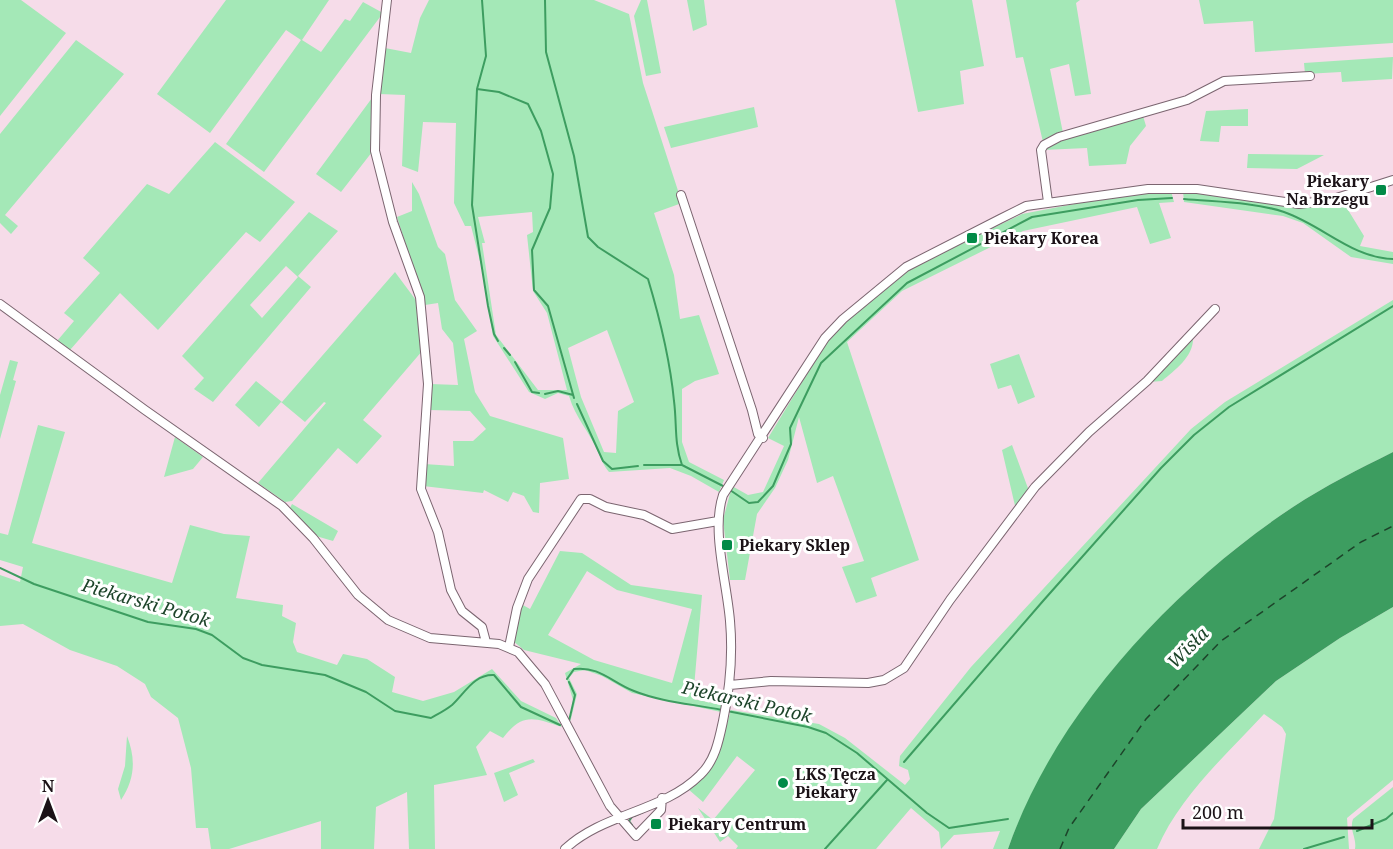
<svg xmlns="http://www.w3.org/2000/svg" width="1393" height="849" font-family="'Noto Serif',serif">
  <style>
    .green { fill: #a4e8b7; fill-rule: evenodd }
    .water { fill: #3d9d60 }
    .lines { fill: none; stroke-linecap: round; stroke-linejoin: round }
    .stream { stroke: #3d9d60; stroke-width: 2 }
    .ferry { stroke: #1d442a; stroke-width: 1.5; stroke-dasharray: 8 6; stroke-linecap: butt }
    .minor-casing { stroke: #7b6570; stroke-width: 10 }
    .minor { stroke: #fff; stroke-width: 8 }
    .poi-dot { fill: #018a47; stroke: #fff; stroke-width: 2 }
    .labels { text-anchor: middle; stroke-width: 6; stroke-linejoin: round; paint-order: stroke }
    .poi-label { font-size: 16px; font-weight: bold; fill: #1b1217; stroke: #fff; text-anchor: start }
    .water-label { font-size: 18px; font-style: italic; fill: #1d442a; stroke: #fff }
  </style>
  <rect width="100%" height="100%" fill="#f6dce9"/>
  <path class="green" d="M 0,0 L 21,0 L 66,33 L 0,116 Z
    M 226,0 L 329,0 L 302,40 L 321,52 L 345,19 L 350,21 L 363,2 L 383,13 L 264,172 L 226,144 L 301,40 L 286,30 L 210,133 L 157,94 Z
    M 429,0 L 594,0 L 629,14 L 643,83 L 682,203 L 654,213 L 674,275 L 680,319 L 699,315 L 719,374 L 695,381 L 682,389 L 682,442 L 689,462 L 724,480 L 719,492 L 691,476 L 670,468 L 609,472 C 603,465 602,460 598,452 C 589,431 576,419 569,396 L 558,393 L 545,399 L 529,392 L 493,336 L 482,269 L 471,226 L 465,226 L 454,203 L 456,123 L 423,122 L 418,172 L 402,166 L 405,95 L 379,94 L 385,48 L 411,53 L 420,18 ZM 532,212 L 533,232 L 527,235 L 533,291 L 547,313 L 567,390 L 538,390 L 496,335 L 482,243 L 485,243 L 478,217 ZM 607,330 L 634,402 L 618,411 L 616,453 L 604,452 L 581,397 L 568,348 Z
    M 641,0 L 647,0 L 661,73 L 646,76 L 634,16 Z
    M 687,0 L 704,0 L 707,25 L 693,31 Z
    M 895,0 L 972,0 L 984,66 L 960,71 L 964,104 L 918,112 Z
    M 1006,0 L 1080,0 L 1076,3 L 1091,94 L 1075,96 L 1069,64 L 1050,69 L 1063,133 L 1043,142 L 1023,57 L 1016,58 Z
    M 1199,0 L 1393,0 L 1393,43 L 1255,52 L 1253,21 L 1204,24 Z
    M 76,40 L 124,74 L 5,215 L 18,226 L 11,234 L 0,223 L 0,134 Z
    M 1393,57 L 1392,79 L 1342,82 L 1341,72 L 1305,74 L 1304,63 Z
    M 372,98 L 372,152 L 341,192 L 316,174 Z
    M 754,107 L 758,127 L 671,148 L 664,127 Z
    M 1248,109 L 1248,126 L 1221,126 L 1219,142 L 1200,141 L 1206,111 Z
    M 1143,116 L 1146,126 L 1130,146 L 1126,164 L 1089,166 L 1087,148 L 1043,150 L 1059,139 Z
    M 215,142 L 295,202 L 260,242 L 246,232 L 158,330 L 120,293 L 70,350 L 57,341 L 74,321 L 64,313 L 100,273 L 83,258 L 147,184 L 169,194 Z
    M 1248,154 L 1324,155 L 1297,169 L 1247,168 Z
    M 412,182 L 419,194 L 438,247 L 445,254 L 455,300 L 477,331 L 464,339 L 475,392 L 490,416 L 563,438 L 569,479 L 540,483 L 539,513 L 533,512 L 524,496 L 513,492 L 508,502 L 484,490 L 483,493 L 423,486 L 424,464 L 454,466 L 453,441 L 473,441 L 486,429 L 470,411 L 429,410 L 430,384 L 458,385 L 453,343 L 442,329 L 438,303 L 425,305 L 397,217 L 412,211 Z
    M 1171,191 L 1174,202 L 1159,203 L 1171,238 L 1150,244 L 1137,207 L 1023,231 L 902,291 L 847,342 L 919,560 L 871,578 L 877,596 L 856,603 L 842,567 L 864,561 L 833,476 L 817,483 L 799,417 L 788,460 L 775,488 L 757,514 L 745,580 L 730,580 L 723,520 L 732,486 L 748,495 L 763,492 L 784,446 L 768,438 L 829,338 L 870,299 L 910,268 L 1022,214 L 1137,192 Z
    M 1183,191 L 1308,208 L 1342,200 L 1364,236 L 1360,246 L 1393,252 L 1393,264 L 1351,257 L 1303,223 L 1283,216 L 1184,202 Z
    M 309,212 L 338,231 L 298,276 L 311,287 L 213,402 L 194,389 L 204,378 L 182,356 ZM 286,266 L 298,277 L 262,318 L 250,305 Z
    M 395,272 L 418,303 L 423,350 L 363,420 L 382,436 L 357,464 L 338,448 L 292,501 L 285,502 L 258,483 L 326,403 L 324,402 L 305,422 L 281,402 L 259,427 L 235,405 L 256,381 L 282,402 Z
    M 1393,300 L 1393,452 C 1359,469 1325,486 1293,507 C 1173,587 1057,712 1008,849 L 993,849 L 1000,831 L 954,835 L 941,849 L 939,832 L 911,808 L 876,849 L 736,849 L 738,846 L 728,836 L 720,842 L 698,808 L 713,820 L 755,770 L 737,756 L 703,802 L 688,789 C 716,770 722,741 731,710 L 819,724 L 845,738 L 905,785 L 910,779 L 908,770 L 899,766 L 900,756 L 971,667 L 1191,429 L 1225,402 Z
    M 1193,335 C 1195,356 1176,369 1162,381 L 1149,382 Z
    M 1019,354 L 1035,397 L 1018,404 L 1011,385 L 998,389 L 990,364 Z
    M 10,360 L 18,362 L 13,380 L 16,381 L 0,439 L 0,395 Z
    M 38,425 L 65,432 L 32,543 L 172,583 L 190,525 L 224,534 L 250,536 L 236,598 L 283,605 L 282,616 L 296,623 L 293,642 L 297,652 L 337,665 L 343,654 L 367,659 L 395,677 L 392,692 L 423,701 L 454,692 L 492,669 L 521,701 L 556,718 L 562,727 C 534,718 523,712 503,738 L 490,731 L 476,747 L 487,775 L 434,785 L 435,849 L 409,849 L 407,792 L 376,807 L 374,849 L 321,849 L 321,821 L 229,849 L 211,849 L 208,828 L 196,828 L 191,768 L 178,718 L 151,697 L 145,684 L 117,666 L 70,650 L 23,624 L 0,626 L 0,575 L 20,582 L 23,567 L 0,560 L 0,533 L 8,535 Z
    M 175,437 L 203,457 L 193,469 L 164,477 Z
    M 1012,445 L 1029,491 L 1016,510 L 1002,450 Z
    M 292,504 L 338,531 L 333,541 L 316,536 L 290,508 Z
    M 560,551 L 582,553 L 631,585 L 702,595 L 693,699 L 722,705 L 721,712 L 632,693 L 602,676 L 585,670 L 574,672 L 569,678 L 577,694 L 570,723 L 573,700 L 565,673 L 581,664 L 524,650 L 513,641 L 521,604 L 530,609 ZM 587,571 L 617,590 L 692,609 L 672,683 L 594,660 L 548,635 Z
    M 1393,607 L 1393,780 L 1347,818 L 1349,849 L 1259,849 L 1274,819 L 1286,734 L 1282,727 L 1264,714 C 1226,755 1179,797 1157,849 L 1114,849 L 1141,809 L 1276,681 L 1340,638 Z
    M 127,736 C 136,759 135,779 121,800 L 118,789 L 125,766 Z
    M 533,759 L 535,762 L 509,773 L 518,795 L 504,802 L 494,773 Z
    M 1393,787 L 1393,849 L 1355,849 C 1357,838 1349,830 1353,819 Z"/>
  <path class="water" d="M 1393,452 L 1393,607 L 1340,638 L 1276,681 L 1141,809 L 1114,849 L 1008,849 C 1055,713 1174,586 1293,507 C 1325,486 1359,469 1393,452 Z"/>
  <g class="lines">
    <path class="stream" d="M 482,0 L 486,56 L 477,89 L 472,205 L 488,306 L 494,334 L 498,341
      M 545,0 L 546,52 L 574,156 L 588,237 L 598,247 L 648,279 C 660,319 670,359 674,401 C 677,424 674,443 682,465
      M 477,89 L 499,92 L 528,104 L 541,131 L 553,174 L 550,208 L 532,250 L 534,290 L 548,306 L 574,398
      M 1184,199 C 1216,202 1254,202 1284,212 C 1322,225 1352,258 1393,259
      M 504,348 L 510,355
      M 515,362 L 532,392 L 539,393
      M 545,394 L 558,391 L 573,395
      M 577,404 L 603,461 L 612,469 L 638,466
      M 644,465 L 682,465 L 725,487
      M 730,490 L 749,503 L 758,502 L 773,486 L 791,444 L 790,428 L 821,363 L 907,283 L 1032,217 L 1138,200 L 1172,198
      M 0,568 L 34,584 L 148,622 L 196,629 L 212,635 L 243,658 L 262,665 L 325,675 L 366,692 L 395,711 L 431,718 C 438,714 446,710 452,705 C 465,693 474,674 494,675 L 521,707 L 560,725
      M 567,679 L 574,669 C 600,666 611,682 634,691 C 661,702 693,704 722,710
      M 569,682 L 575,695 L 569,721
      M 727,711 L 808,727 L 826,733 L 857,753 L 927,813 L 949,828 L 1008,819
      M 904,762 L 1043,601 L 1161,468 L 1194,435 L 1229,407 L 1393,306
      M 634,816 L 643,812
      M 632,825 L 629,821 L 632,817
      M 1357,831 L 1386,819 L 1393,813
      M 825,849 L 887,780
      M 1304,849 L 1344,837"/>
    <path class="ferry" d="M 1060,849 L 1069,828 L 1146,719 L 1221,641 L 1361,542 L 1393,526"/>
    <defs>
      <path id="minor" d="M 387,0 L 376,95 L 375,151 L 393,222 L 420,297 L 428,384 L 421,489 L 438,532 L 451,590 L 462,611 L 482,627 L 486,642
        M 681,195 L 752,410 L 758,434 L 763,438
        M 1048,202 L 1041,150 L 1044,145 L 1059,137 L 1187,100 L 1224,81 L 1310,76
        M 0,304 L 145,410 L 282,506 L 313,538 L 358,595 L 388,620 L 430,638 L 499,644 L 518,652 L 545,684 L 610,806 L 636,836 L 661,810 L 662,798
        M 509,647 L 517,608 L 528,579 L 581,499 L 590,499 L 606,507 L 644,515 L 672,529 L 718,521
        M 730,685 L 771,681 L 868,683 L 884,680 L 904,668 L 950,600 L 1035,487 L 1089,432 L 1147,381 L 1215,309
        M 565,849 C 603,813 663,812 700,775 C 715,761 719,740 723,721 C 730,688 733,655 730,621 C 727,583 711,530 723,495 L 825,338 L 843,319 L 906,267 L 1000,219 L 1026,206 L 1148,189 L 1197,189 L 1299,204 L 1330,200 L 1393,180"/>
    </defs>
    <use href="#minor" class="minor-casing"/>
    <use href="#minor" class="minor"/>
  </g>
  <g class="poi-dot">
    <rect x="1375" y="184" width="12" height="12" rx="3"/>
    <rect x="966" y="232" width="12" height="12" rx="3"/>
    <rect x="721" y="539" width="12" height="12" rx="3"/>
    <circle cx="783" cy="783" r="6"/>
    <rect x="650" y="818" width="12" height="12" rx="3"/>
  </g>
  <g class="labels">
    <g class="poi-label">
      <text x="1369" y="187" text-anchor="end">Piekary<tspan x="1369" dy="18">Na Brzegu</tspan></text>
      <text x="984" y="244">Piekary Korea</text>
      <text x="739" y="551">Piekary Sklep</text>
      <text x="795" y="780">LKS Tęcza<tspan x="795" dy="18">Piekary</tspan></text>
      <text x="668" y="830">Piekary Centrum</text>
    </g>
    <g class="water-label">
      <text transform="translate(146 603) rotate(16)" y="6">Piekarski Potok</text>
      <text transform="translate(1188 648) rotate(-45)" y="6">Wisła</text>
      <text transform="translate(747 702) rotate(13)" y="6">Piekarski Potok</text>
    </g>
  </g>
  <g transform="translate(48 801)" stroke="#ffffff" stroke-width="4.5" paint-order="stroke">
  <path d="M0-4.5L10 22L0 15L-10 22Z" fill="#1b1217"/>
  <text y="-9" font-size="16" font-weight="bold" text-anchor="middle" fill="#1b1217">N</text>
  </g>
  <path d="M1183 819v9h189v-9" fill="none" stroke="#1b1217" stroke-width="3"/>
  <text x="1192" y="819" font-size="18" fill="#1b1217" stroke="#ffffff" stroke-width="4.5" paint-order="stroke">200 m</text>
</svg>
